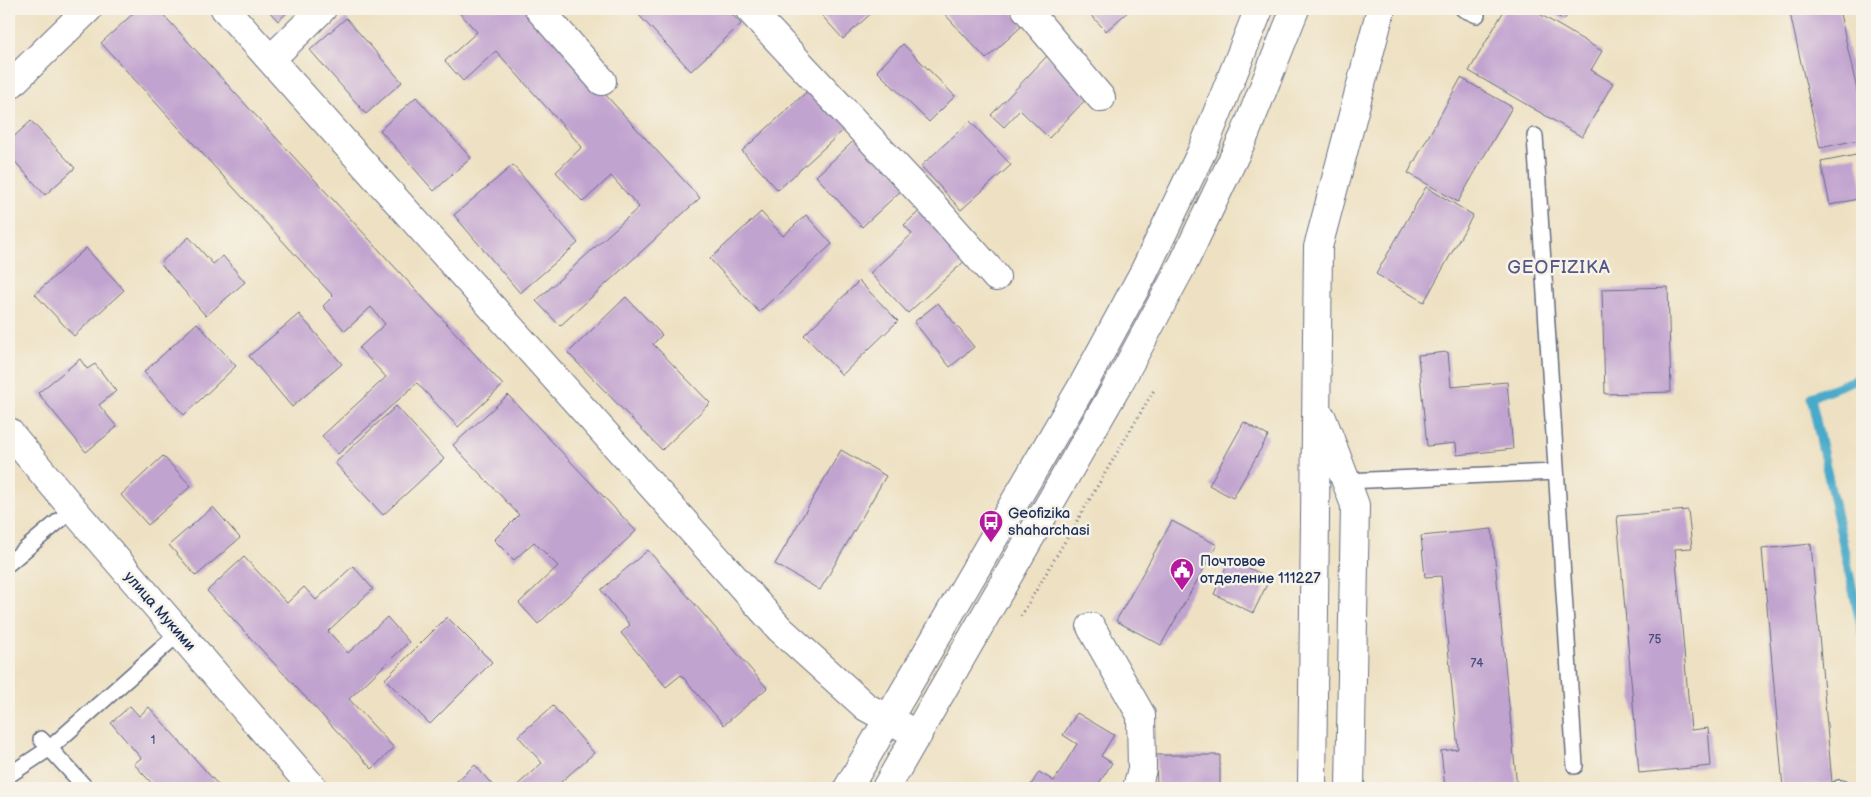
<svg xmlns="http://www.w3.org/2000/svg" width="1871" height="797" font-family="'Balsamiq Sans',sans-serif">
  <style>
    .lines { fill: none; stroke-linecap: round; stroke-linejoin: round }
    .stream { stroke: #4aaac9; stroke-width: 9 }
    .building { fill: #c1a3cf }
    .lane-casing { stroke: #656d81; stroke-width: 18 }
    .street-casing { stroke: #656d81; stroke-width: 30 }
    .secondary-casing { stroke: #656d81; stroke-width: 30 }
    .path { stroke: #656d81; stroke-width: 3; stroke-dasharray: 1 4; stroke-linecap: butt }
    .lane { stroke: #fff; stroke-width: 15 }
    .street { stroke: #fff; stroke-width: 28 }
    .secondary { stroke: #fff; stroke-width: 28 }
    .labels { text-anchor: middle; stroke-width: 5; stroke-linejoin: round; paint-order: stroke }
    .number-label { font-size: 12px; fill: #444c7a }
    .poi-label { font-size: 15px; fill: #1b2f5e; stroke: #f7f3e8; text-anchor: start }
    .street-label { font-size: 15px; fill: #1b2f5e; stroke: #f7f3e8 }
    .quarter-label { font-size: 18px; letter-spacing: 1px; fill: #555886; stroke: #f7f3e8 }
  </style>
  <rect width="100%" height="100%" fill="#f7f3e8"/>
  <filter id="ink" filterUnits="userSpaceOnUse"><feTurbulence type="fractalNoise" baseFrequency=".02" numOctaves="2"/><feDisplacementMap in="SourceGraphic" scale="10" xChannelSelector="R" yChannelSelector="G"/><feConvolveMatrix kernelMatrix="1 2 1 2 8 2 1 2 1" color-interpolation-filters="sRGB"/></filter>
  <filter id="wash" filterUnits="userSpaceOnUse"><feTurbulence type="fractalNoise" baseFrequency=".0096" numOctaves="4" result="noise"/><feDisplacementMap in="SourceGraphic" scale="20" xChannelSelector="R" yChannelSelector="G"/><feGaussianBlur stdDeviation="1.12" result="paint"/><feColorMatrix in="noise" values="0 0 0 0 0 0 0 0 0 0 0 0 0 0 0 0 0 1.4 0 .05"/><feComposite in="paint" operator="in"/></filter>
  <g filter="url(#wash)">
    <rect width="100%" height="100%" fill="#eee1c3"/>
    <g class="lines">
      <path class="stream" d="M 1862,377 L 1811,397 L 1862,632"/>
    </g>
    <g id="blocks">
      <path class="building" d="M 138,9 L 158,9 L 503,385 L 458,427 L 417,383 L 338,454 L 322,436 L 386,377 L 359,348 L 385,324 L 371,307 L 345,331 L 323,306 L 333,296 L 101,43 Z
        M 267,9 L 291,9 L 278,21 Z
        M 456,9 L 527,9 L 700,198 L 560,326 L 536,301 L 639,207 L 611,176 L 583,202 L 556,172 L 582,147 L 496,51 L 463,81 L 445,61 L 477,32 Z
        M 644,9 L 727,9 L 741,24 L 691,71 L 638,14 Z
        M 816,9 L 876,9 L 843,39 Z
        M 940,9 L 1009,9 L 1023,25 L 986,59 Z
        M 1085,9 L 1131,9 L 1106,31 Z
        M 1505,9 L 1531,9 L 1602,51 L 1591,70 L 1613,83 L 1582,137 L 1469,71 Z
        M 1545,9 L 1571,9 L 1564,20 Z
        M 1789,9 L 1839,9 L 1859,99 L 1862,98 L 1862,139 L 1820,148 Z
        M 346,18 L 402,82 L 366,114 L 310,50 Z
        M 903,44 L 955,96 L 929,122 L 877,71 Z
        M 1047,56 L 1089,96 L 1049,138 L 1020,110 L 1004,127 L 991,115 Z
        M 1461,78 L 1512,107 L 1458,202 L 1408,173 Z
        M 813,86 L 849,125 L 778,190 L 742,151 Z
        M 416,97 L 471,158 L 434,191 L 380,130 Z
        M 31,121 L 75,168 L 45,195 L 9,155 L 9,141 Z
        M 970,121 L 1011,165 L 961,210 L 921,166 Z
        M 860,135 L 906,186 L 862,227 L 816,176 Z
        M 1856,155 L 1862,185 L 1862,198 L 1830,205 L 1821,162 Z
        M 513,165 L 578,243 L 520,293 L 454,215 Z
        M 1426,187 L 1473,215 L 1424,302 L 1376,274 Z
        M 924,207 L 969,257 L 908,313 L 870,273 L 912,234 L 904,225 Z
        M 761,212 L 783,236 L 806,215 L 832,244 L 759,312 L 710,259 Z
        M 189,237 L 213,264 L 223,256 L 245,282 L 206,316 L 160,263 Z
        M 86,248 L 124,290 L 74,336 L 35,294 Z
        M 859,281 L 898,321 L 842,375 L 804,335 Z
        M 1668,287 L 1671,392 L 1605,394 L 1602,289 Z
        M 626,297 L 662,335 L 653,344 L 710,403 L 662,450 L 568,353 Z
        M 938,303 L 974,347 L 950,367 L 914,322 Z
        M 299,314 L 342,364 L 292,407 L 249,356 Z
        M 197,323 L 236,366 L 184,415 L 144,372 Z
        M 1448,352 L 1451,387 L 1507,382 L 1513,449 L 1457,455 L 1456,443 L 1427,446 L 1418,355 Z
        M 80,359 L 87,369 L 95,364 L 116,391 L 99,405 L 117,427 L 86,452 L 38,393 Z
        M 508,395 L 636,531 L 538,624 L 519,603 L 558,566 L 534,542 L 514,560 L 494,540 L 519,515 L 453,445 Z
        M 396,406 L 444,459 L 383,515 L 335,463 Z
        M 1244,422 L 1268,436 L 1233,498 L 1209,485 Z
        M 841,450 L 886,476 L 820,590 L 775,564 Z
        M 163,456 L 191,486 L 148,525 L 121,495 Z
        M 213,507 L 240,538 L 196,576 L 169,545 Z
        M 1688,510 L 1692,548 L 1675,549 L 1691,730 L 1708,728 L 1711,766 L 1639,773 L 1617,516 Z
        M 1172,521 L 1217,545 L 1161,645 L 1116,621 Z
        M 1492,529 L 1517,788 L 1445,788 L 1441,751 L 1458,749 L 1441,576 L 1425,577 L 1421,536 Z
        M 1811,544 L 1832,783 L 1783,788 L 1762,549 Z
        M 648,550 L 767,688 L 724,725 L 681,675 L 666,687 L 621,633 L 630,625 L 601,590 Z
        M 244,557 L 287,603 L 304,587 L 316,600 L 353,566 L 373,589 L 328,631 L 348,653 L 387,617 L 409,642 L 349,699 L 394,748 L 372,769 L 207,591 Z
        M 1230,559 L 1270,578 L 1253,613 L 1214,594 Z
        M 447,617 L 492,662 L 430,724 L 385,679 Z
        M 130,706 L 139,716 L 149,707 L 221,788 L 156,788 L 134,764 L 141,758 L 111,723 Z
        M 553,706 L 594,753 L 554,788 L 514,788 L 542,763 L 518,736 Z
        M 1077,713 L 1114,735 L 1101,756 L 1112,763 L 1096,788 L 1029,788 L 1039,772 L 1054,781 L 1077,744 L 1063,735 Z
        M 1156,755 L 1220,755 L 1220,788 L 1157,788 Z
        M 475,765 L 495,788 L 449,788 Z"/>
    </g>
  </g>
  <g filter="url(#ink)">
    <use href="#blocks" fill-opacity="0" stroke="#656d81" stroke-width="1"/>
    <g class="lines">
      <defs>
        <path id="lane" d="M 1463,9 L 1477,15
          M 1535,136 L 1575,766
          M 1346,481 L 1556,472
          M 9,563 L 73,509
          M 41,739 L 86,788
          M 9,775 L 50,748 L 179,633
          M 1839,788 L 1841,788"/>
        <path id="street" d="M 225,9 L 780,629 L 866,707 L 918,735
          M 539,9 L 602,81
          M 749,9 L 935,208 L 996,277
          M 1026,9 L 1101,98
          M 271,59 L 322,9
          M 9,86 L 88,9
          M 1322,418 L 1355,505 L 1350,788
          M 9,432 L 73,509 L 313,788
          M 1091,627 L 1141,715 L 1142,769 L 1137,788
          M 1312,788 L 1318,247 L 1381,9"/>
        <path id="secondary" d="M 848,788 L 1084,383 L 1144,272 L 1202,151 L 1259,9
          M 886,788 L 1119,383 L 1184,262 L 1245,134 L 1295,9"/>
      </defs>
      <use href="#lane" class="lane-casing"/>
      <use href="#street" class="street-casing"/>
      <use href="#secondary" class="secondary-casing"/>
      <path class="path" d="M 1021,616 L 1154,390"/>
      <use href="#lane" class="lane"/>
      <use href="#street" class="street"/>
      <use href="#secondary" class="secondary"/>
    </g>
  </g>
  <defs>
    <symbol id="bus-pin" viewBox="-11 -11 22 30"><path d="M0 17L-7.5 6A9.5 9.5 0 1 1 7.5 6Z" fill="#b5179e" stroke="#f7f3e8"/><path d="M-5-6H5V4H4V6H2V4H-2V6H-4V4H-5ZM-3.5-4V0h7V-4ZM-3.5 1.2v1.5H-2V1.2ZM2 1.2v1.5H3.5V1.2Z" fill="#fff"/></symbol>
    <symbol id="civic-pin" viewBox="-11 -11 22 30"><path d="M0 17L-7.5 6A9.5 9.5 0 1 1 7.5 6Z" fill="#b5179e" stroke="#f7f3e8"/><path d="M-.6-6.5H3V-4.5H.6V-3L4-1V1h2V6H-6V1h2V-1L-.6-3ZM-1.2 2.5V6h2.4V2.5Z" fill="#fff"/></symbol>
  </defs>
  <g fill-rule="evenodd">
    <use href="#bus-pin" x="977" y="508" width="28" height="38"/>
    <use href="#civic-pin" x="1168" y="556" width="28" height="38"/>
  </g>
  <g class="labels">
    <g class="number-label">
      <text x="1655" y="643">75</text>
      <text x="1477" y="667">74</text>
      <text x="153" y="744">1</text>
    </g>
    <g class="poi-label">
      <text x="1008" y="518">Geofizika<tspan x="1008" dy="17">shaharchasi</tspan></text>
      <text x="1200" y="566">Почтовое<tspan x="1200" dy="17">отделение 111227</tspan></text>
    </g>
    <g class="street-label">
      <text transform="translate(160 611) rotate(49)" y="5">улица Мукими</text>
    </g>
    <g class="quarter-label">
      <text x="1559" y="273">GEOFIZIKA</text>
    </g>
  </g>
  <rect width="1871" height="797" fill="none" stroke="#f7f3e8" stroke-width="30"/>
</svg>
